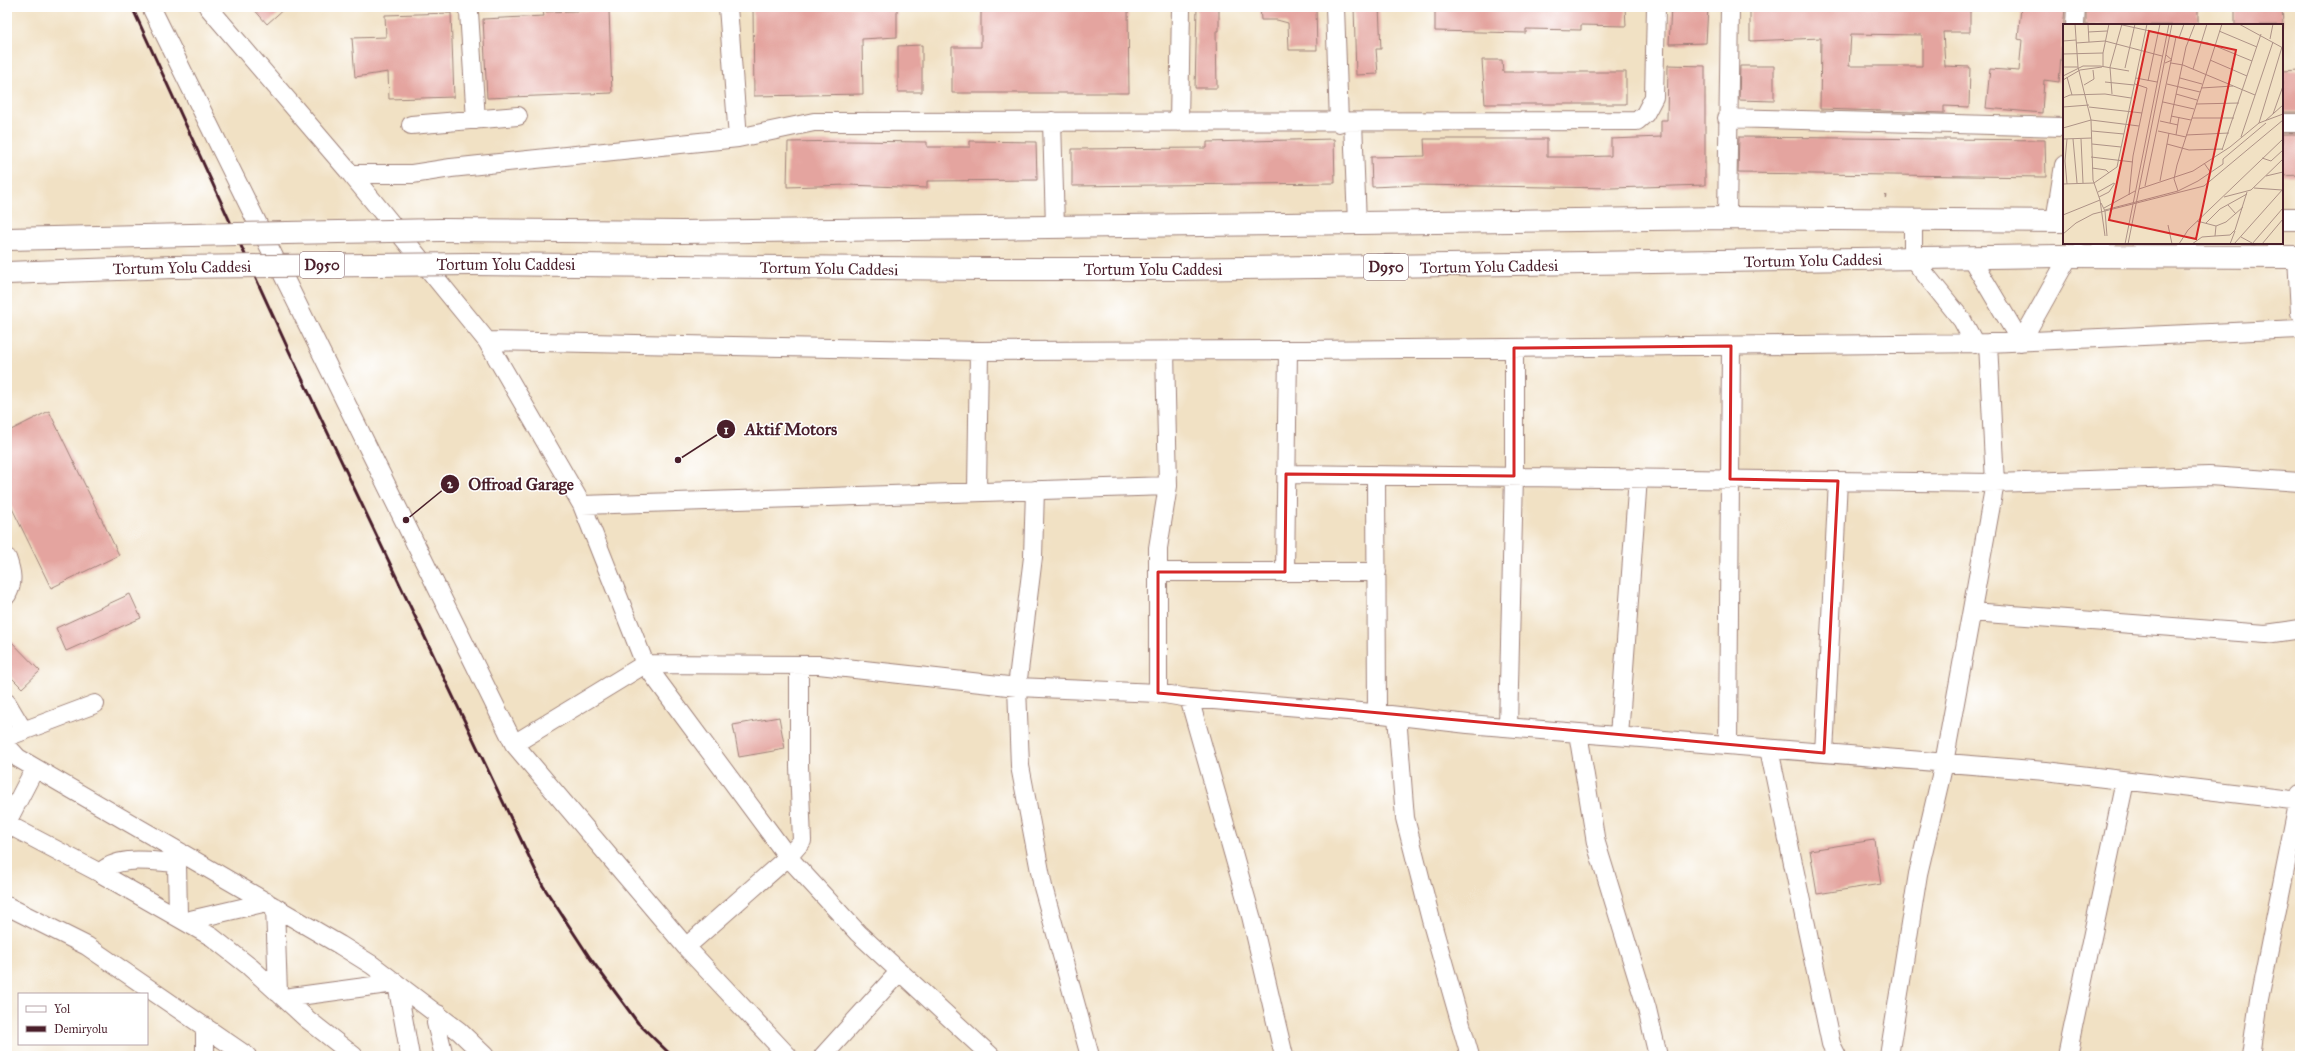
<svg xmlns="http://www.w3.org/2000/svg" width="2307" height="1063" font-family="'IM FELL Great Primer',serif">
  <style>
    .building { fill: #e4a49f; fill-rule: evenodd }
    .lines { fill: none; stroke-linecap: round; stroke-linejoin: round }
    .minor-casing { stroke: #9e8078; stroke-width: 20 }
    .highway-casing { stroke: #9e8078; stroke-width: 24 }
    .path { stroke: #9e8078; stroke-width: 2.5; stroke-dasharray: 3 3; stroke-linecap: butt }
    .minor { stroke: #fff; stroke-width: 18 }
    .highway { stroke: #fff; stroke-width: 22 }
    .rail { stroke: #4a1f2b; stroke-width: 3 }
    .highway-bridge-casing { stroke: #9e8078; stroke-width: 24; stroke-linecap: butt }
    .highway-bridge { stroke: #fff; stroke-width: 22 }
    .marked { fill: none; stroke: #d62828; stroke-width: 3; stroke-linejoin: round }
    .labels { text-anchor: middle; stroke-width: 3; stroke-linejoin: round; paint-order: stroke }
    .shield { fill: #fff; stroke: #80626b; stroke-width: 1 }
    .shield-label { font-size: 15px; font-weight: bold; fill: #4a1f2b }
    .street-label { font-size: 16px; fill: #4a1f2b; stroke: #fff }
    .inset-road { fill: none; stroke: #ae9387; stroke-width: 1 }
    .view { fill: #d62828; fill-opacity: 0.15; stroke: #d62828; stroke-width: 2 }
    .inset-edge { fill: none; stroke: #4a1f2b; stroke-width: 2 }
    .leader { fill: none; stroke: #4a1f2b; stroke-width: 1.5 }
    .callout-dot { fill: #4a1f2b; stroke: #fff; stroke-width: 1.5 }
    .mark-label { font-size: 12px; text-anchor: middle; font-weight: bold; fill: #fff }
    .callout-label { font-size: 17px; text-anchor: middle; font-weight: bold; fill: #4a1f2b; stroke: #fff; stroke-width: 3; stroke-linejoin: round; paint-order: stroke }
  </style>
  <rect width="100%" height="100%" fill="#fff"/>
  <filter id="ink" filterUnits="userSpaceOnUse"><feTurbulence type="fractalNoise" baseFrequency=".025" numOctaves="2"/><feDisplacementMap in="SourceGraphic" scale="8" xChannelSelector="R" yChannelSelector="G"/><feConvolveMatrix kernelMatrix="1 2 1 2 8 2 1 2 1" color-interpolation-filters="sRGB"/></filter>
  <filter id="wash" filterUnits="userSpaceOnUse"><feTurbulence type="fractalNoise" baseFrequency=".012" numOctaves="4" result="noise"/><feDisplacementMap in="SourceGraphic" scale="16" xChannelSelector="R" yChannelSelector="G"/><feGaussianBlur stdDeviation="0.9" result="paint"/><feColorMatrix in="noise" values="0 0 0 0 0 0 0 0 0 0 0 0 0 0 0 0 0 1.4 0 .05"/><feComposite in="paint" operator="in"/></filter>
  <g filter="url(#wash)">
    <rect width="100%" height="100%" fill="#f1e1c4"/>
    <g id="blocks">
      <path class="building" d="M 252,7 L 286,7 L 267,24 Z
        M 753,7 L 897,7 L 897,37 L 862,39 L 863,94 L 754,96 Z
        M 981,7 L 1128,7 L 1129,93 L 952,93 L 952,47 L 981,47 Z
        M 1197,7 L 1219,7 L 1219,31 L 1216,31 L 1217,88 L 1195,88 Z
        M 1260,7 L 1316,7 L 1317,50 L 1289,50 L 1288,23 L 1277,20 L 1261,20 Z
        M 1354,7 L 1379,7 L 1381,49 L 1376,49 L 1378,74 L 1356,75 Z
        M 1435,7 L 1625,7 L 1626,26 L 1581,25 L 1581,30 L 1526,29 L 1526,33 L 1435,31 Z
        M 1671,7 L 1708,7 L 1706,43 L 1669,44 Z
        M 1750,7 L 1970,7 L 1970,32 L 1943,32 L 1945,66 L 1970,67 L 1969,107 L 1944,106 L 1944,113 L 1820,109 L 1821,38 L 1750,41 ZM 1851,34 L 1922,35 L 1922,66 L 1849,66 Z
        M 2021,7 L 2065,7 L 2059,82 L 2044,80 L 2042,113 L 1986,108 L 1990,69 L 2019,71 L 2022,40 L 2018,39 Z
        M 2086,7 L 2198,7 L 2198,25 L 2086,25 Z
        M 2235,7 L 2282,7 L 2283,25 L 2235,25 Z
        M 609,10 L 612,93 L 487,98 L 483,19 L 544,16 L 543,12 Z
        M 451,13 L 454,97 L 389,99 L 388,72 L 355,77 L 352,38 L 386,37 L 385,15 Z
        M 922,45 L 922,92 L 898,92 L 898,46 Z
        M 1482,60 L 1502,60 L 1503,72 L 1626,72 L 1626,104 L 1485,104 Z
        M 1668,65 L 1705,66 L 1705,185 L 1612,188 L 1416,185 L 1372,187 L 1371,157 L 1425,156 L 1424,139 L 1547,139 L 1547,157 L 1573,157 L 1611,156 L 1611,139 L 1661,137 L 1661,120 L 1667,120 Z
        M 1740,66 L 1774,66 L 1774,101 L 1739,100 Z
        M 2300,70 L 2300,112 L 2282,112 L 2282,71 Z
        M 2282,134 L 2300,134 L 2300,175 L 2282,176 Z
        M 1739,137 L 2045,140 L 2046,177 L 1738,173 Z
        M 1334,139 L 1335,183 L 1072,186 L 1072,149 L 1207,148 L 1207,142 Z
        M 848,141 L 927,142 L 927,147 L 970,147 L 970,141 L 1036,142 L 1037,180 L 927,181 L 927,188 L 848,185 L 787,187 L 788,142 Z
        M 49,411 L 119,555 L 51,588 L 7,498 L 7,432 Z
        M 130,594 L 141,618 L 66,651 L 56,628 Z
        M 7,637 L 40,671 L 22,688 L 7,673 Z
        M 779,717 L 785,749 L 739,757 L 733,725 Z
        M 1874,840 L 1881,884 L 1817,894 L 1810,850 Z"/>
    </g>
  </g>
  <g filter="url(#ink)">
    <use href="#blocks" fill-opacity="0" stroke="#9e8078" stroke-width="1"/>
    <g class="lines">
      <defs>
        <path id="minor" d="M 151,7 L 514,744 L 686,947 L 788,1056
          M 208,7 L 351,174 L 487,341 L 582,505 L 645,664 L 788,857 L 858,933 L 991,1056
          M 466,7 L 469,12 L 476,120
          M 728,7 L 738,138
          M 1335,7 L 1339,123
          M 2075,25 L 2076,7
          M 1727,118 L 2064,127
          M 1052,121 L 1055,227
          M 1179,122 L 1181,7
          M 1353,122 L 1357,223
          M 2282,123 L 2300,123
          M 411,125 L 518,116
          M 351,174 L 412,174 L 451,168 L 738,138 L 814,122 L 1637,121 L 1645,114 L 1654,97 L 1656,7
          M 1727,218 L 1730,7
          M 1913,220 L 1913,259 L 1962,320 L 1975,344
          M 2055,221 L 2064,165
          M 2297,257 L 2300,313
          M 1971,258 L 2021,342 L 2069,256
          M 487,341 L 979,351 L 1304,350 L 1988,343 L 2300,329
          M 1286,474 L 1995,483 L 2209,476 L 2300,482
          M 1376,475 L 1377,714
          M 1035,490 L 1033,557 L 1017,687 L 1020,766 L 1043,887 L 1090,1056
          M 977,491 L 979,351
          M 582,505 L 1168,486
          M 7,558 C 12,572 14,582 7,595
          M 1158,572 L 1377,572
          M 1285,572 L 1288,350
          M 1972,612 L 2266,634 L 2300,629
          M 1158,693 L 1158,548 L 1168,486 L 1165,351
          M 1189,698 L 1251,916 L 1284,1056
          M 7,703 L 23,730
          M 1397,716 L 1405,818 L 1431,920 L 1470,1056
          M 1508,727 L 1514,476 L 1514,348
          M 1578,733 L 1596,843 L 1647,1009 L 1658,1056
          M 1619,736 L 1638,478
          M 7,737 L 95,704
          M 514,744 L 645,664 L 819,665 L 1017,687 L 1158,693 L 1189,698 L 1373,713 L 1468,724 L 2045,771 L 2300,801
          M 1728,745 L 1731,346
          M 7,746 L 18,758 L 340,945 L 372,965 L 459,1031 L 485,1056
          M 1769,749 L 1831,1044 L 1837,1056
          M 1824,753 L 1838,481
          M 7,822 L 35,768
          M 7,824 L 100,873 L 212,937 L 250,967 L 307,1019 L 354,1056
          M 100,873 C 118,854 153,862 177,863
          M 7,906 L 87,946 L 247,1056
          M 275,907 L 278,993
          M 178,916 L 177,863 L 180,852
          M 186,921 L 267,902
          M 686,947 L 788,857 L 802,841 L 799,766 L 799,665
          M 397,984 L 410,1056
          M 284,998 L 395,983
          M 438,1014 L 436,1023 L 444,1056
          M 205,1026 L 205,1056
          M 823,1056 L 899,972
          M 1889,1056 L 1918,874 L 1944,763 L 1995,483 L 1988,343
          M 2067,1056 L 2125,781
          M 2251,1056 L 2259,1000 L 2300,794"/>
        <path id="highway" d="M 2282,219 L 2300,219
          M 440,230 L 682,232 L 1727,218 L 2064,221
          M 7,239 L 143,236
          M 472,264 L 983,269 L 1174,269 L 2058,256 L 2300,257
          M 7,273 L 173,267"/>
      </defs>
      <use href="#minor" class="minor-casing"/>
      <use href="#highway" class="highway-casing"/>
      <path class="path" d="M 1886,195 L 1886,201"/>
      <use href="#minor" class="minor"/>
      <use href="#highway" class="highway"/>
      <path class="rail" d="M 132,7 L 289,351 L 543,886 L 590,958 L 638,1023 L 672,1056"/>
      <defs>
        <path id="highway-bridge" d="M 143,236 L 440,230
          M 173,267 L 472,264"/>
      </defs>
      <use href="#highway-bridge" class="highway-bridge-casing"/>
      <use href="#highway-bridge" class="highway-bridge"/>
    </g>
  </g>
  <path class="marked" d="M 1731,346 L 1730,479 L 1838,481 L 1824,753 L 1158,693 L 1158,572 L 1285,572 L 1286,474 L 1514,476 L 1514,348 Z"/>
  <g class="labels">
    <g class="shield">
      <rect x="300" y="252" width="44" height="26" rx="3"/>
      <rect x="1364" y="254" width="44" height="26" rx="3"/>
    </g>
    <g class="shield-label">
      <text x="322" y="270">D950</text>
      <text x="1386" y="272">D950</text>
    </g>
    <g class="street-label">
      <text transform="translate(1813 260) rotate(-1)" y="6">Tortum Yolu Caddesi</text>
      <text x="506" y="270">Tortum Yolu Caddesi</text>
      <text transform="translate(1489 266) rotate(-1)" y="6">Tortum Yolu Caddesi</text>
      <text transform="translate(182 267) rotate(-1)" y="6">Tortum Yolu Caddesi</text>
      <text transform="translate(829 268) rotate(1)" y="6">Tortum Yolu Caddesi</text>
      <text x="1153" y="275">Tortum Yolu Caddesi</text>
    </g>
  </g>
  <g transform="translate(2063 24)">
    <rect width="220" height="220" fill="#f1e1c4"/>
    <path class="inset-road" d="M 12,0 L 15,43 L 28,96 L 30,156 L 37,176 L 42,212M 25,0 L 26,18M 55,0 L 96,9M 176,0 L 220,24M 156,7 L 194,23M 25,8 L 44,7M 107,12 L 145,19 L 189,37M 116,14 L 121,0M 207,15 L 210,0M 0,17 L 13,16M 13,19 L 42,17 L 99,32M 0,30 L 40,29M 147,36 L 184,52M 102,39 L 109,36 L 103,31M 108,39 L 120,41 L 192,71M 0,43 L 15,43M 40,43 L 40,29 L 46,0M 62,44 L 72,0M 130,45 L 144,0M 0,52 L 20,42 L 37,42 L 66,47M 4,53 L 9,71M 73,54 L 94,58M 117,54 L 139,60M 0,56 L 17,46 L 39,43M 85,57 L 97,0M 42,58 L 71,61M 104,60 L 137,68M 21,61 L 31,55 L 30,46M 138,64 L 170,62M 49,70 L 47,43 L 59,0M 113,70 L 134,76M 0,74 L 7,71 L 42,70 L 68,74M 100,78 L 131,85M 133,80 L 176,79M 0,83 L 26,81M 26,83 L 79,89M 210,90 L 220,62M 108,92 L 128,96M 129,94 L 171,94M 97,97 L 115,101M 202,97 L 220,81M 107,99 L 123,23 L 132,0M 196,99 L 219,23M 0,104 L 28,96 L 76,102M 29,107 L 61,110M 95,107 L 123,113M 113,111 L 116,93M 123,111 L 166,109M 178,113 L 210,18M 0,115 L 29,114M 10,115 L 14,159M 18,115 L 20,159M 29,120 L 58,123M 104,120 L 126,126 L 160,125M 159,126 L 198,10M 28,133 L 70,138M 199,134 L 208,137 L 220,126M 141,139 L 148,149M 29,144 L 43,146 L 46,149M 203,152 L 220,148M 97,157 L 106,109M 0,160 L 31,159 L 54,143 L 84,0M 4,160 L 2,137 L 4,115M 82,162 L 113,13M 191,164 L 219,166M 76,165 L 130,147 L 167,123 L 196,99 L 220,90M 115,167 L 111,155 L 114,141 L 159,0M 35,168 L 51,159M 66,171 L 70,132 L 84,64 L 72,60M 36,173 L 46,168 L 52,159M 161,173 L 188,166 L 220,135M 38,179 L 42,187 L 44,212M 165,181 L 173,190M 41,184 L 72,167M 42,186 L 115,167 L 135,157 L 160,140 L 160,135 L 203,99M 0,191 L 37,176M 143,199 L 157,185 L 184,170M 105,201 L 109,220M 153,202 L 163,198 L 180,183M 0,210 L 13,199 L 30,190 L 141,162 L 220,96M 152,212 L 167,211 L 172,206 L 184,168M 178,213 L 189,219M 62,220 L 106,0M 65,220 L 109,0M 116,220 L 125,206 L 220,115M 129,220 L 139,213 L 152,212 L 153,202 L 134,197M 167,220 L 172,207M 171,220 L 220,165M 189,220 L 220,184M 199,220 L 220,195"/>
    <path class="view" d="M 86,7 L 173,26 L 133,215 L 46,196 Z"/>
    <rect width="220" height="220" class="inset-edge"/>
  </g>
  <path class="leader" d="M678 460L726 429M406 520L450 484"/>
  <g class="callout-dot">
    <circle cx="678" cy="460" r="4"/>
    <circle cx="406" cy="520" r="4"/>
    <circle cx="726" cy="429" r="10"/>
    <circle cx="450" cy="484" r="10"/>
  </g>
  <g class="mark-label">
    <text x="726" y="434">1</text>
    <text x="450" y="488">2</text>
  </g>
  <g class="callout-label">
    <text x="791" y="435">Aktif Motors</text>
    <text x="521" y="490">Offroad Garage</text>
  </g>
  <rect width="2307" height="1063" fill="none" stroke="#fff" stroke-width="24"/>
  <rect x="18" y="993" width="130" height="52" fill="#ffffff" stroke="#b7a5aa"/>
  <rect x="26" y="1006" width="20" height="6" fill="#ffffff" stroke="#b7a5aa"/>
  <text x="54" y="1013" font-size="12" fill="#4a1f2b">Yol</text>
  <rect x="26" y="1026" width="20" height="6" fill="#4a1f2b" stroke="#b7a5aa"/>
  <text x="54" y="1033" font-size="12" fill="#4a1f2b">Demiryolu</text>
</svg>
